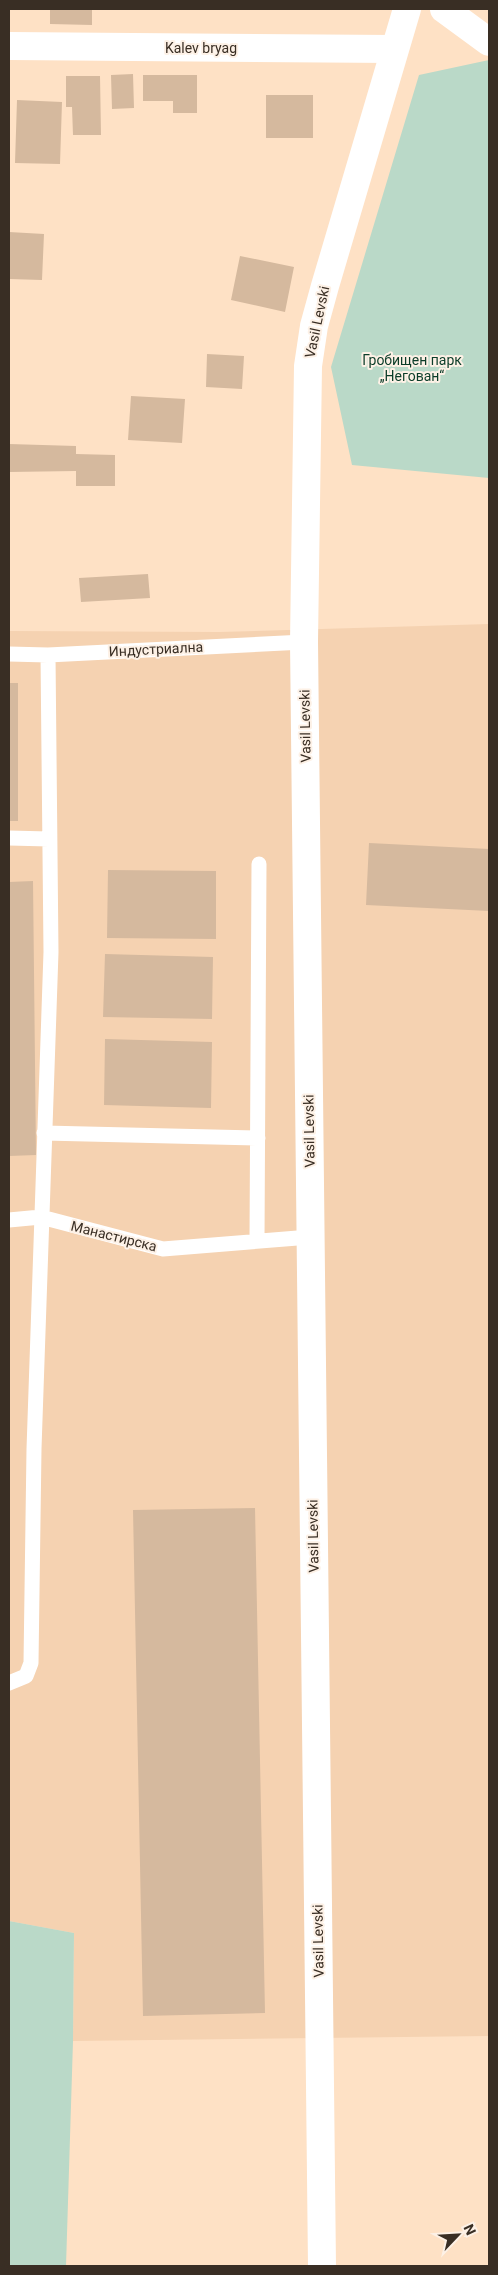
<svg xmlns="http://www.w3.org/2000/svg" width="498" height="2275" font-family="Roboto,sans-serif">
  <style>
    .built { fill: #f5d2b1 }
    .green { fill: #bad9c8 }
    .building { fill: #d5b99e }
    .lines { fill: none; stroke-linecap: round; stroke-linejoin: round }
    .lane { stroke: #fff; stroke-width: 15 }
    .street { stroke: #fff; stroke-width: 28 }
    .secondary { stroke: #fff; stroke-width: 28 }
    .labels { text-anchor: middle; stroke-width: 4; stroke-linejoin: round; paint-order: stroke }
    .street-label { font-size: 14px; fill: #392e24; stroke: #fdf1e6 }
    .park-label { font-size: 14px; fill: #0b3d29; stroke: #fdf1e6 }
  </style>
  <rect width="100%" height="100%" fill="#fee1c5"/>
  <path class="built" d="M 489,624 L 489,2036 L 73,2041 L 74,1933 L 9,1921 L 9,631 L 219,632 Z"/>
  <path class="green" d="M 489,60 L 489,478 L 352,465 L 331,367 L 419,75 Z
    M 9,1921 L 74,1933 L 73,2041 L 66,2266 L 9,2266 Z"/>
  <path class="building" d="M 50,9 L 92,9 L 92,25 L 50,24 Z
    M 133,74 L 134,108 L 112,109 L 111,75 Z
    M 143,75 L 197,75 L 197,113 L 173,113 L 173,101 L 143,101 Z
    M 66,76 L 100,76 L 101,135 L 73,135 L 72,107 L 66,107 Z
    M 266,95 L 313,95 L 313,138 L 266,138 Z
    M 17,100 L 62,102 L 60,164 L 15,163 Z
    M 9,232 L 44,234 L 42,280 L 9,279 Z
    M 240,256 L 294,267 L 285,312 L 231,300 Z
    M 207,354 L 244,356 L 242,389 L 206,387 Z
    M 131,396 L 185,399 L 182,443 L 128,440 Z
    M 9,444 L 76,446 L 76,454 L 115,455 L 115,486 L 76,486 L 76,471 L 9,472 Z
    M 148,574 L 150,598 L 81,602 L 79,578 Z
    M 9,683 L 18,683 L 18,821 L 9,821 Z
    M 369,843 L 489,849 L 489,911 L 366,905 Z
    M 108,870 L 216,871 L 216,939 L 107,938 Z
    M 33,881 L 36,1155 L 9,1156 L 9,882 Z
    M 105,954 L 213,957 L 212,1019 L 103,1017 Z
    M 105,1039 L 212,1042 L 211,1108 L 104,1105 Z
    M 255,1508 L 265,2013 L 143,2016 L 133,1510 Z"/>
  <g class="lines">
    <path class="lane" d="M 9,654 L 48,655 L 304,642
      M 9,838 L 49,839
      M 44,1133 L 258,1138
      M 9,1220 L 41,1217 L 163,1249 L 310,1237
      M 257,1241 L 259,864
      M 9,1683 L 26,1676 L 31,1663 L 34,1449 L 51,952 L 48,655"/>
    <path class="street" d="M 444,9 L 489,42
      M 9,46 L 394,49"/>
    <path class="secondary" d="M 322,2266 L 304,642 L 308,366 L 314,326 L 325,286 L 407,9"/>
  </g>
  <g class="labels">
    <g class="street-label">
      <text x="201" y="53">Kalev bryag</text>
      <text transform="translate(317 322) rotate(-78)" y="5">Vasil Levski</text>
      <text transform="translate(156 649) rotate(-3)" y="5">Индустриална</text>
      <text transform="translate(305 726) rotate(-91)" y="5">Vasil Levski</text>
      <text transform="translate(309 1131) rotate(-91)" y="5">Vasil Levski</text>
      <text transform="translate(114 1236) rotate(14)" y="5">Манастирска</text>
      <text transform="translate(313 1536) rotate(-91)" y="5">Vasil Levski</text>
      <text transform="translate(318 1941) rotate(-91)" y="5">Vasil Levski</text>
    </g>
    <g class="park-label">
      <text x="412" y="365">Гробищен парк<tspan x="412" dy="16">„Негован“</tspan></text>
    </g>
  </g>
  <rect width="498" height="2275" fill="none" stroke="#392e24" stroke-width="20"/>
  <g transform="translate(458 2235) rotate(65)" stroke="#fdf1e6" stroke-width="4" paint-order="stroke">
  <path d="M0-4L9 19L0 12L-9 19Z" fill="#392e24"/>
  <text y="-8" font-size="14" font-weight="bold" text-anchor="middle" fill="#392e24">N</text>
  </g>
</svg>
